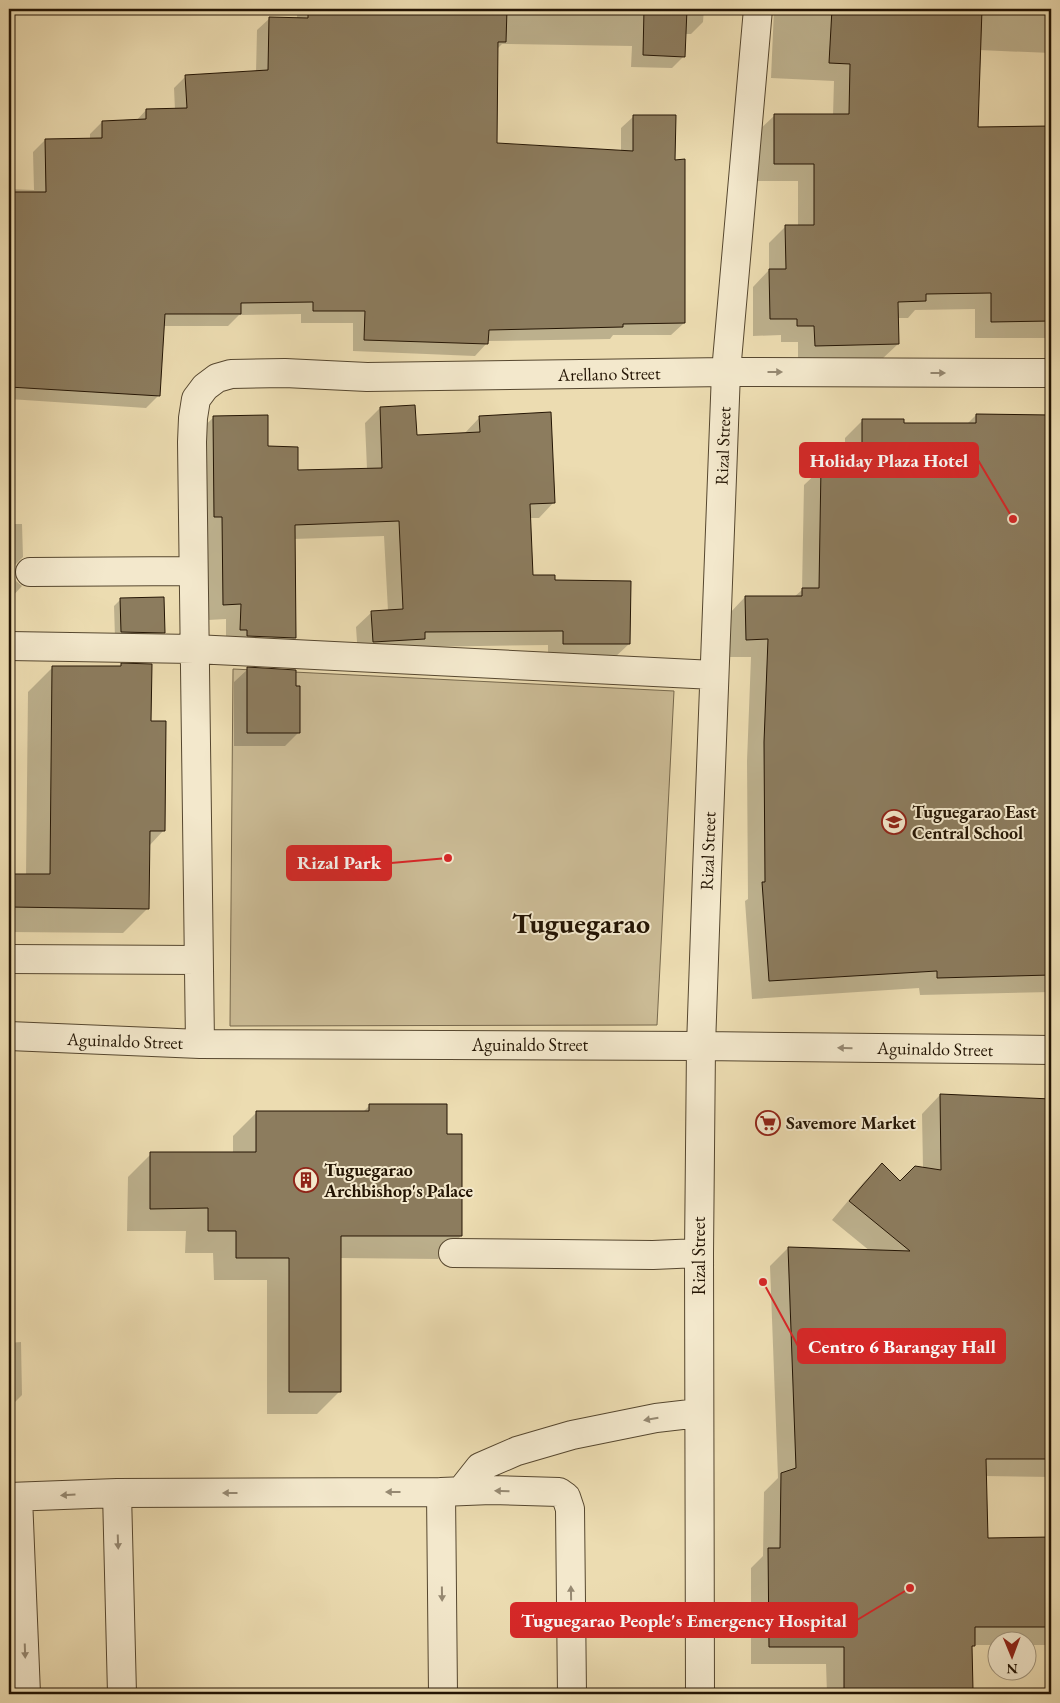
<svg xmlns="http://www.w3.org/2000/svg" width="1060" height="1703" font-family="'EB Garamond',serif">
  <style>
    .green { fill: #caba94; stroke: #77684c }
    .shadow { fill: #0003 }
    .building { fill: #8c7c5e; stroke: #241504 }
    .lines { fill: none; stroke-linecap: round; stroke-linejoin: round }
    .minor-casing { stroke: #56472f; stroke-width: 30 }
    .minor { stroke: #f3e8cc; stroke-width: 28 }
    .oneway { fill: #968972 }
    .labels { text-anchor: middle; stroke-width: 4; stroke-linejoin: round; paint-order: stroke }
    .street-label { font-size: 18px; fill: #241504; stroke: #f3e8cc }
    .poi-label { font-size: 18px; font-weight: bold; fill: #241504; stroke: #f3e8cc; text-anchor: start }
    .town-label { font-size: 28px; font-weight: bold; fill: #241504; stroke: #f3e8cc }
    .leader { fill: none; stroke: #d62828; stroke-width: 2 }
    .callout-dot { fill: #d62828; stroke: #f3e8cc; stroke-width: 2 }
    .callout { fill: #d62828; stroke: #d62828; stroke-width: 2 }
    .callout-label { font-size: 19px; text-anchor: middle; font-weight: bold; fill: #fff }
  </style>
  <rect width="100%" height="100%" fill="#ecdcb1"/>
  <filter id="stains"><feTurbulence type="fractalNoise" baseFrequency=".004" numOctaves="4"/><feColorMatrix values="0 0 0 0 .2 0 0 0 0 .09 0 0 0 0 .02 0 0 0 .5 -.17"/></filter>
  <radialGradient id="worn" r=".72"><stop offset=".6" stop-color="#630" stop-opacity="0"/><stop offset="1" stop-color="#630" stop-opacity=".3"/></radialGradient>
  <path class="green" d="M 233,669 L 674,691 L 657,1025 L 230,1026 Z"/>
  <path class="shadow" d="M 297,9 L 704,9 L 703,22 L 691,34 L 685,34 L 684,56 L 672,68 L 631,67 L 632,46 L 502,44 L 497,49 L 496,145 L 621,152 L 621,128 L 634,116 L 674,161 L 684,323 L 671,335 L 613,335 L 610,339 L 487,341 L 487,343 L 475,356 L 353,351 L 353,323 L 301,323 L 301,314 L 239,315 L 228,326 L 163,326 L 158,396 L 146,408 L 9,399 L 9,189 L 34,190 L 33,152 L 45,140 L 90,139 L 90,134 L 102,122 L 136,121 L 146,110 L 175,110 L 174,88 L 186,76 L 256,72 L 257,30 L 270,18 L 297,19 Z
    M 774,9 L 1051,9 L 1051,53 L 979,50 L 977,128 L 1051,127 L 1051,335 L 1049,338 L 975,338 L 975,309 L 915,310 L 908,318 L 897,318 L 898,344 L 881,360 L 798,362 L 798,342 L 781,342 L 781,335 L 753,336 L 753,287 L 769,270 L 769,243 L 786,226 L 798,226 L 798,181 L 758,181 L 757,132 L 774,116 L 833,115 L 834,81 L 771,78 Z
    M 380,408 L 415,436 L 464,434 L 480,417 L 554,502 L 539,518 L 529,518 L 532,576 L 554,581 L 629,644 L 613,659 L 548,659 L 548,645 L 416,647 L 358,657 L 356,627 L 372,612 L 388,611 L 384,536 L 293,539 L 295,638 L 279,653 L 226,645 L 226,619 L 208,620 L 207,532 L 199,532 L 198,432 L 214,417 L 267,448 L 296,472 L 367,469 L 365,423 Z
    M 976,415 L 1051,416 L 1051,992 L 920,995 L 919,988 L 752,999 L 745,901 L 748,899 L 747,761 L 751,657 L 728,657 L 728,615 L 745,597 L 794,597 L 802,590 L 804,485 L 822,468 L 845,468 L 845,438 L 863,420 L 903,424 L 967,424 Z
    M 9,524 L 22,524 L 23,557 L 15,565 L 13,573 L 16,581 L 22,586 L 9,600 Z
    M 121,599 L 164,632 L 157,639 L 115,638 L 114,606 Z
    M 122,665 L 150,722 L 163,831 L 149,846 L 148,908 L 123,933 L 9,932 L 9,875 L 26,875 L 28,692 L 53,667 L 119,668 Z
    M 248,669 L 299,732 L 285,746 L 234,746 L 234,682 Z
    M 940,1095 L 1051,1101 L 1051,1477 L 985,1476 L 987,1539 L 1051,1539 L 1051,1645 L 1028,1645 L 1028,1640 L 998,1640 L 998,1645 L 974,1645 L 971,1648 L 971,1689 L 966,1694 L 827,1694 L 826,1664 L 751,1664 L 751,1568 L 763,1556 L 764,1492 L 778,1478 L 770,1266 L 788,1248 L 870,1251 L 832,1220 L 864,1182 L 882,1164 L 900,1183 L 923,1168 L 922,1114 Z
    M 370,1105 L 445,1135 L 461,1236 L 438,1259 L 340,1258 L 340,1391 L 317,1414 L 267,1414 L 267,1280 L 214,1280 L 213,1253 L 185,1253 L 186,1231 L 127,1231 L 128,1177 L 151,1154 L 233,1154 L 233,1136 L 256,1113 L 363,1112 Z
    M 21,1342 L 22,1395 L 9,1408 L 9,1343 Z"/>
  <path class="building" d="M 308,9 L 507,9 L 506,42 L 498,42 L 497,143 L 633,151 L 633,115 L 676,115 L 675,160 L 685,159 L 685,323 L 623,324 L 623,327 L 489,330 L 488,344 L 364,340 L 365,311 L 313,311 L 313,302 L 241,303 L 241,314 L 165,314 L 160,396 L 9,387 L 9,355 L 13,355 L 10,254 L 13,254 L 11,192 L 46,192 L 45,139 L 102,138 L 102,121 L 146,119 L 146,109 L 187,108 L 185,75 L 268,70 L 269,17 L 308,18 Z
    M 644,9 L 687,9 L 685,57 L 643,55 Z
    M 832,9 L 982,9 L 978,127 L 1051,126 L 1051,321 L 991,322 L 991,293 L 926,294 L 926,301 L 898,302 L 899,344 L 815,346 L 814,326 L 797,326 L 797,319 L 770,319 L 769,269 L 786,269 L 785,225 L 814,225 L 814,164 L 774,164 L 774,114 L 849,114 L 850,64 L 829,63 Z
    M 415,405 L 417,435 L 480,432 L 479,416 L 551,412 L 555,503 L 530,504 L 533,575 L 555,575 L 555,580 L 631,581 L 630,644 L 563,644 L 563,631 L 425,632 L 425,639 L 373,642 L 371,611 L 403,609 L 399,521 L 295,525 L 296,638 L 247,636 L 247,630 L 240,630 L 241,604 L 223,605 L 222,517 L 214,517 L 213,416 L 268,415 L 268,446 L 298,447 L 298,470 L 382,468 L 380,407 Z
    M 976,414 L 1051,415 L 1051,975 L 937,978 L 937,971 L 769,981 L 762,882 L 765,882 L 764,742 L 768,639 L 746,640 L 745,596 L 802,596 L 802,588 L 819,588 L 821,467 L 862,467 L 862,419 L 904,419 L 904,423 L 976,423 Z
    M 164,597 L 165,633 L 121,632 L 120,598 Z
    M 121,663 L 152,664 L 151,721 L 166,721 L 165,831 L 150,831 L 149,909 L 9,907 L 9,874 L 50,874 L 52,666 L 121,666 Z
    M 247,667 L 296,670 L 296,686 L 300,686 L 300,733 L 247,733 Z
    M 940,1094 L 1051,1099 L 1051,1459 L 986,1459 L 988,1538 L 1051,1537 L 1051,1627 L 975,1627 L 975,1646 L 972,1646 L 973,1690 L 844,1691 L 844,1647 L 769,1647 L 768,1548 L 780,1548 L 781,1473 L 796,1468 L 788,1247 L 910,1251 L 849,1201 L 882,1163 L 900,1181 L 915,1166 L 941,1170 Z
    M 369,1104 L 447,1104 L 447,1134 L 462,1134 L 462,1236 L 341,1236 L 341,1392 L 289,1392 L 289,1258 L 236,1258 L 236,1231 L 208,1231 L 208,1208 L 150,1209 L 150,1152 L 256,1152 L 256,1111 L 369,1111 Z"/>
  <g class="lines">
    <defs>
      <path id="minor" d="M 30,572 L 193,571
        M 9,646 L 194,649 L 714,675
        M 9,959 L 198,960
        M 9,1036 L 200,1044 L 701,1046 L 1051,1050
        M 200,1044 L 192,442 L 193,418 L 196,399 L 205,387 L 217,378 L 231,374 L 285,373 L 367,377 L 726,372 L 1051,373
        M 453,1253 L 653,1255 L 699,1253
        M 461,1491 L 480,1467 L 517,1451 L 572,1435 L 656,1418 L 699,1413
        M 117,1493 L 122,1694
        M 9,1497 L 117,1493 L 441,1492
        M 18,1497 L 26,1694
        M 443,1694 L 441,1492 L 491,1490 L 559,1492 L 566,1497 L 570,1509 L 572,1694
        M 700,1694 L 699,1253 L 701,1046 L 707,872 L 726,372 L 758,9"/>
    </defs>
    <use href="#minor" class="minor-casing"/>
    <use href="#minor" class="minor"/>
  </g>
  <defs><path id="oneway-solid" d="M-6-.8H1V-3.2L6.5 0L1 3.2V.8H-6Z" transform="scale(1.25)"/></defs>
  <g class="oneway">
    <use href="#oneway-solid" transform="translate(775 372)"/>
    <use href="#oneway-solid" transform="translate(938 373)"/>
    <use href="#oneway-solid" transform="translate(845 1048) rotate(-179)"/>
    <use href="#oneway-solid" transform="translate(651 1419) rotate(170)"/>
    <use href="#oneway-solid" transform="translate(502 1491) rotate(-179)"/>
    <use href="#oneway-solid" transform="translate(393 1492) rotate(180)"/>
    <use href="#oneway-solid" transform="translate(230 1493) rotate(180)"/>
    <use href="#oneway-solid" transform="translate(68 1495) rotate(177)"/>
    <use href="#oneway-solid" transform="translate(118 1542) rotate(88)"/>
    <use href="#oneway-solid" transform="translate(571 1593) rotate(-91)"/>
    <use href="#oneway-solid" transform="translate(442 1594) rotate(89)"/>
    <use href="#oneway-solid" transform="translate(25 1651) rotate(88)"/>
  </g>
  <defs>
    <symbol id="school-ring" viewBox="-11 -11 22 22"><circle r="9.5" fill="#f3e8cc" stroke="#8f2418" stroke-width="1.5"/><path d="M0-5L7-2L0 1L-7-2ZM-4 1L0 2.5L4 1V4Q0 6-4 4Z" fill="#8f2418"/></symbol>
    <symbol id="supermarket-ring" viewBox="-11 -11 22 22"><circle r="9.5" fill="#f3e8cc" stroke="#8f2418" stroke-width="1.5"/><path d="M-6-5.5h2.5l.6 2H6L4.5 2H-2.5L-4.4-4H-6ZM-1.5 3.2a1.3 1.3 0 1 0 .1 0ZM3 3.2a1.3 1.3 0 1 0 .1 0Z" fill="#8f2418"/></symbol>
    <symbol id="building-ring" viewBox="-11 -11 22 22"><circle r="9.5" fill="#f3e8cc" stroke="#8f2418" stroke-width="1.5"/><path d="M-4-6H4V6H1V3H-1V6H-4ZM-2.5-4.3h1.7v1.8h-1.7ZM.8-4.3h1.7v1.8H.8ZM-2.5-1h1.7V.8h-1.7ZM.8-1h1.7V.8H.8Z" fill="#8f2418"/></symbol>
  </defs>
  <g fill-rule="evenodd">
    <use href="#school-ring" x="880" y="808" width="28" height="28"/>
    <use href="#supermarket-ring" x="754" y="1109" width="28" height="28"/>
    <use href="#building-ring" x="292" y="1166" width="28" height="28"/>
  </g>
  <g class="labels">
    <g class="street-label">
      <text transform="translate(609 374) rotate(-1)" y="6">Arellano Street</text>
      <text transform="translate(723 446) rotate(-88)" y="6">Rizal Street</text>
      <text transform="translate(708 851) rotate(-88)" y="6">Rizal Street</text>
      <text transform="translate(125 1041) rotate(2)" y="6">Aguinaldo Street</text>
      <text x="530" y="1051">Aguinaldo Street</text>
      <text transform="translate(935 1049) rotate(1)" y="6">Aguinaldo Street</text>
      <text transform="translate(699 1256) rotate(-90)" y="6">Rizal Street</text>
    </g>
    <g class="poi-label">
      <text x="912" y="818">Tuguegarao East<tspan x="912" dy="21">Central School</tspan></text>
      <text x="786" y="1129">Savemore Market</text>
      <text x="324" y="1176">Tuguegarao<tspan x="324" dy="21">Archbishop's Palace</tspan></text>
    </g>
    <g class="town-label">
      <text x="581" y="933">Tuguegarao</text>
    </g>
  </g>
  <path class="leader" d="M1013 519L978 460M448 858L391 863M763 1282L798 1346M910 1588L857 1620"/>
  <g class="callout-dot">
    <circle cx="1013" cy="519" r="5"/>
    <circle cx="448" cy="858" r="5"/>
    <circle cx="763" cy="1282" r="5"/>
    <circle cx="910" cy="1588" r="5"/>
  </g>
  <g class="callout">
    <rect x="800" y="443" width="178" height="34" rx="5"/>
    <rect x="287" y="846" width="104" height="34" rx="5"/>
    <rect x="798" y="1329" width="207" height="34" rx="5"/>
    <rect x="511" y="1603" width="346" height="34" rx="5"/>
  </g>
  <g class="callout-label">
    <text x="889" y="467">Holiday Plaza Hotel</text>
    <text x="339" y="869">Rizal Park</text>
    <text x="902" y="1353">Centro 6 Barangay Hall</text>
    <text x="684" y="1627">Tuguegarao People's Emergency Hospital</text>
  </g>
  <rect width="1060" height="1703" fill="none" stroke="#ecdcb1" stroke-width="30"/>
  <rect x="10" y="10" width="1040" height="1683" fill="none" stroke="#241504" stroke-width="2.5"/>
  <rect x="15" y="15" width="1030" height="1673" fill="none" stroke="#241504"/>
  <g transform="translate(1012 1656) rotate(179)"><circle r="24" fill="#f3e8cc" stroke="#a0947c"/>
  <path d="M0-4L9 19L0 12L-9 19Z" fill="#8f2418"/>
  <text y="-8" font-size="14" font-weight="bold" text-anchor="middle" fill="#241504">N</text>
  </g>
  <rect width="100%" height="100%" filter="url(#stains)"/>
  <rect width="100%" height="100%" fill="url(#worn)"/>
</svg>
